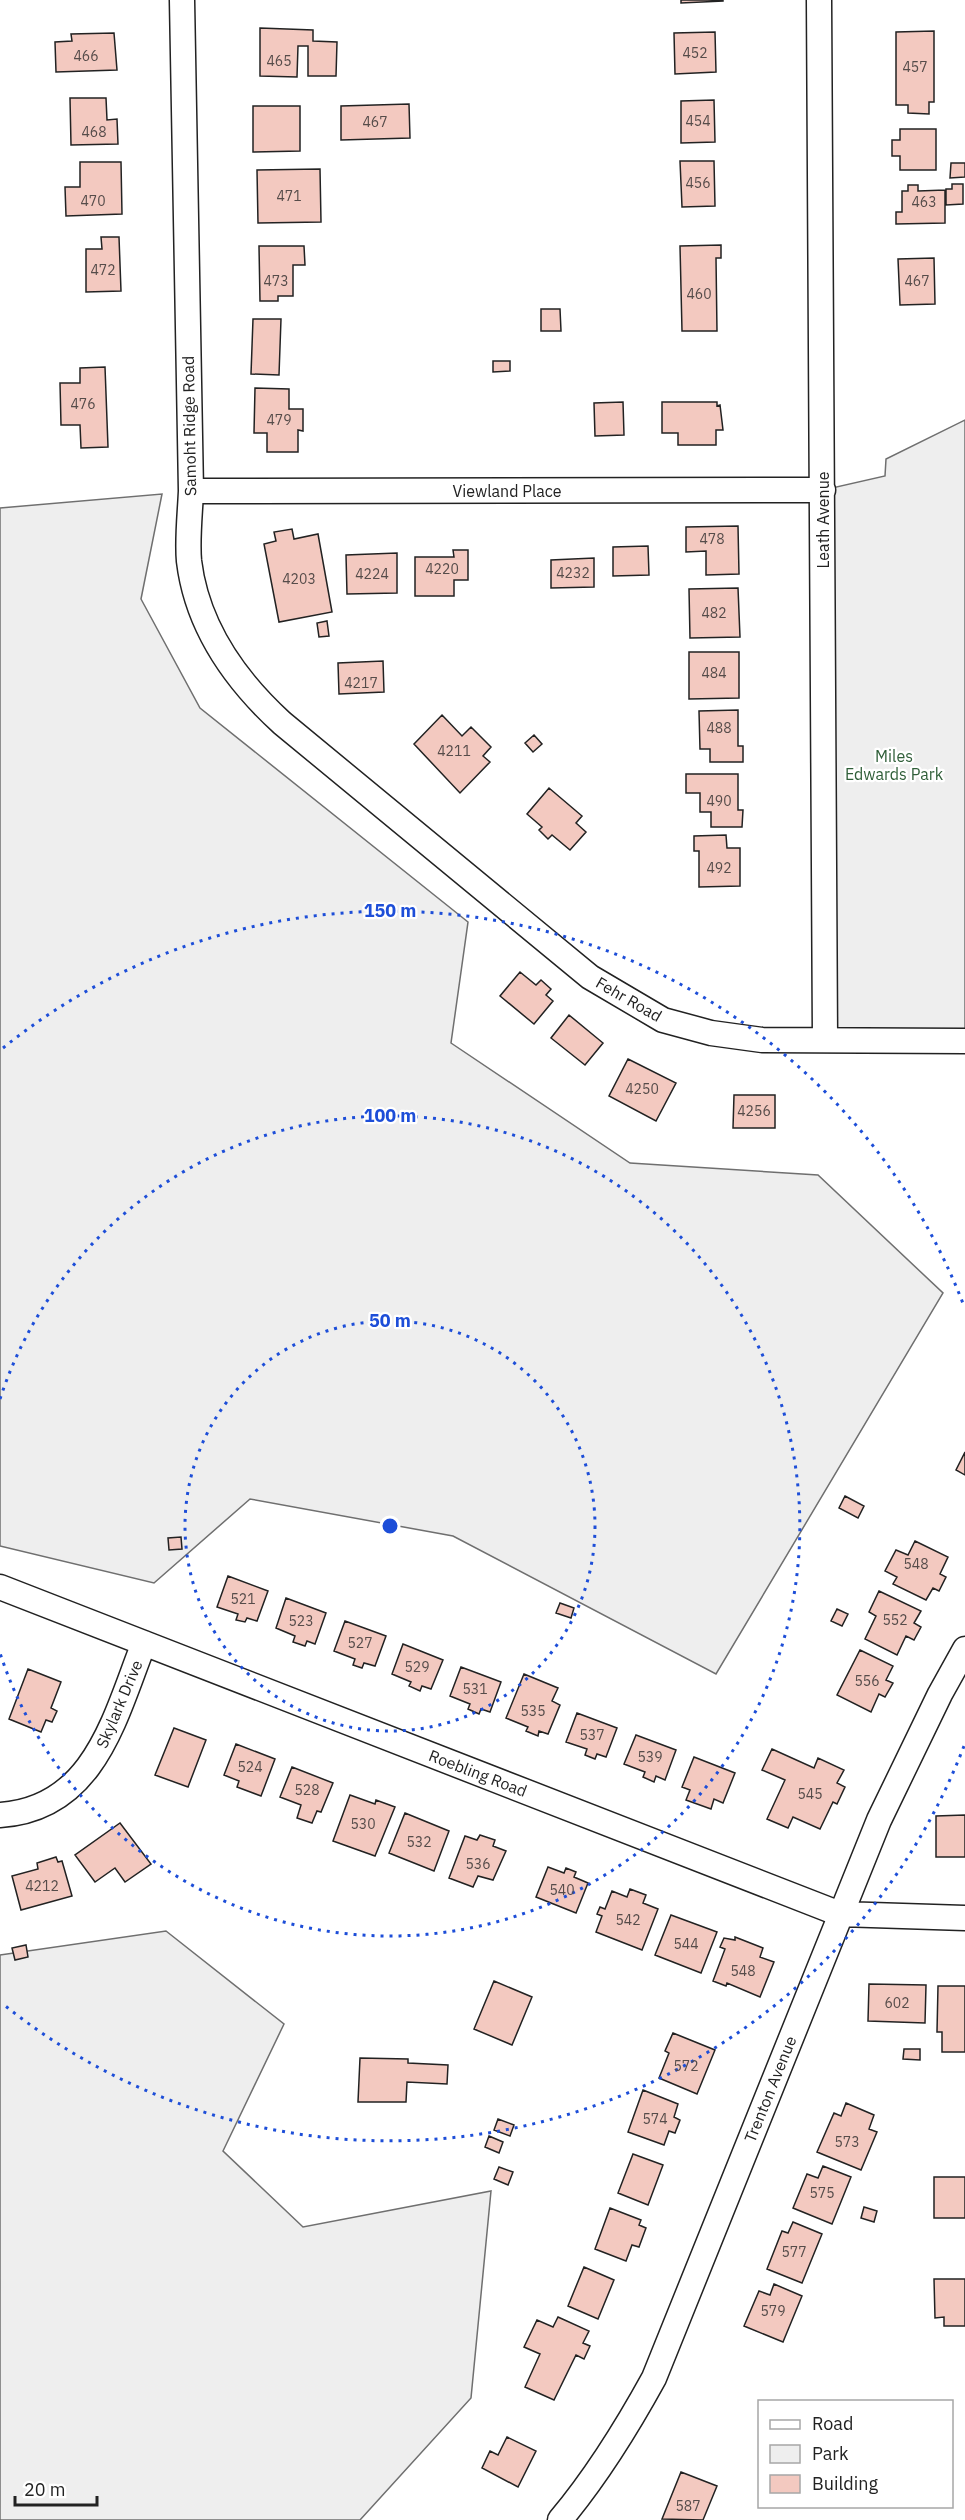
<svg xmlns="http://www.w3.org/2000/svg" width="965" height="2520" font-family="'IBM Plex Sans',sans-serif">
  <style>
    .green { fill: #eee; stroke: #6f6f6f; stroke-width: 1.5 }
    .building { fill: #f3c9c0; stroke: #222; stroke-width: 1.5 }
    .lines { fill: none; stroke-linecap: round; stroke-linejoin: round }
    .street-casing { stroke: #222; stroke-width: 27 }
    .street { stroke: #fff; stroke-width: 24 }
    .ring { fill: none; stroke: #1d4ed8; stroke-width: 3; stroke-dasharray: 3 6 }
    .labels { text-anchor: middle; stroke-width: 4.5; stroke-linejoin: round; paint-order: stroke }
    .number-label { font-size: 14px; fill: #564c4a }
    .street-label { font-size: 16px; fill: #222; stroke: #fff }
    .park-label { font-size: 16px; fill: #2f5e38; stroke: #fff }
    .centre { fill: #1d4ed8; stroke: #fff; stroke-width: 3 }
    .ring-label { font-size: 18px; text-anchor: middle; font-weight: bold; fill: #1d4ed8; stroke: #fff; stroke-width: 4.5; stroke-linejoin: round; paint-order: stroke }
  </style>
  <rect width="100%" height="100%" fill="#fff"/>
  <path class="green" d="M 965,420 L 965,1041 L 825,1039 L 823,490 L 885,476 L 886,459 Z
    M 162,494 L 141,599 L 200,708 L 468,922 L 451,1043 L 630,1163 L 818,1175 L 943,1293 L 716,1674 L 453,1536 L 250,1499 L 154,1583 L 0,1546 L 0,508 Z
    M 166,1931 L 284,2024 L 223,2151 L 303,2227 L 491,2191 L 471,2398 L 360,2520 L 0,2520 L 0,1955 Z"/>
  <path class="building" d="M 681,0 L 723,0 L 723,1 L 681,3 Z
    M 260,28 L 313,30 L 313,41 L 337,42 L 336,76 L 308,76 L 308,46 L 298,46 L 297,77 L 260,76 Z
    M 934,31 L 934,102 L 929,102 L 929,114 L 908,113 L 908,105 L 896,105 L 896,32 Z
    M 715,32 L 716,72 L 675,74 L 674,33 Z
    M 114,33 L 117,70 L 56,72 L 55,42 L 72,41 L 71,34 Z
    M 70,98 L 106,98 L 107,120 L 117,119 L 118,144 L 71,145 Z
    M 714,100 L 715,142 L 681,143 L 681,101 Z
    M 409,104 L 410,138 L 341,140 L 341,106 Z
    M 253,106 L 300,106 L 300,151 L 253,152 Z
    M 900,129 L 936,129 L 936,170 L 900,170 L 900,156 L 892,156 L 892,140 L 900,140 Z
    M 680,161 L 714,161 L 715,206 L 682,207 Z
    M 80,162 L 121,162 L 122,214 L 66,216 L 65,187 L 80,187 Z
    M 951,163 L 965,163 L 965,177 L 950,178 Z
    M 320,169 L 321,222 L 258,223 L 257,170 Z
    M 952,184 L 963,184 L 963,204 L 946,205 L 946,189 L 952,189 Z
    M 908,185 L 918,185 L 918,191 L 945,190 L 945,223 L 896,224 L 896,212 L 902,212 L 902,191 L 908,191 Z
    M 101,237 L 119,237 L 121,291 L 86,292 L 86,249 L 102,249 Z
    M 721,245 L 721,258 L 716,258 L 717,331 L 682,331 L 680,246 Z
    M 259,246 L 304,246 L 305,265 L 293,265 L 293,296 L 278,296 L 278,301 L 260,301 Z
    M 934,258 L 935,304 L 900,305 L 898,259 Z
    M 541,309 L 560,309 L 561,331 L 541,331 Z
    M 253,319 L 281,319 L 279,375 L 251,374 Z
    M 493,361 L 510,361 L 510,371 L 493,372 Z
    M 105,367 L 108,447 L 81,448 L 80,425 L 61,425 L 60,383 L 80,383 L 80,368 Z
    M 255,388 L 289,389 L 289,409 L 303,409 L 303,431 L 298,430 L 298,452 L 267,452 L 267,433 L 254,433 Z
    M 623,402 L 624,435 L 595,436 L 594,403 Z
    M 662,402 L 717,402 L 717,406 L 720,405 L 723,430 L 716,430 L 716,445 L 678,445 L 678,433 L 662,433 Z
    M 738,526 L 739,574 L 706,575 L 706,551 L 686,552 L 686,527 Z
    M 292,529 L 294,539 L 318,534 L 332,612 L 279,622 L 264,544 L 276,541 L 274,532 Z
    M 648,546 L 649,575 L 613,576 L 613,547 Z
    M 453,550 L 468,550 L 468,580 L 454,580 L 454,596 L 415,596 L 415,557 L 454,557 Z
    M 397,553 L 397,593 L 347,594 L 346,555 Z
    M 594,558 L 594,587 L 551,588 L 551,560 Z
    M 738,588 L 740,637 L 690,638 L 689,589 Z
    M 327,621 L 329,636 L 319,637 L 317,623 Z
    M 689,652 L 739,652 L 739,698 L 689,699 Z
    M 383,661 L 384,692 L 339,694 L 338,663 Z
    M 738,710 L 738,746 L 743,746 L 743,762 L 710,762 L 710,749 L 700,749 L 699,711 Z
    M 442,715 L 462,736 L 471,727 L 491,747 L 483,756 L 490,762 L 460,793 L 414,744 Z
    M 534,735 L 542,744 L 533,752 L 525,743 Z
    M 686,774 L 738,774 L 738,810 L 743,810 L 742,827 L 711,827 L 711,812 L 700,812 L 700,793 L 686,793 Z
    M 549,788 L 582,816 L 576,823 L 586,832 L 570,850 L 552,835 L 548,839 L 539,830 L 542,827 L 527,814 Z
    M 726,835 L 727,848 L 740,848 L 740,886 L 699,887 L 699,851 L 694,851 L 694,836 Z
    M 520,972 L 536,985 L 541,980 L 551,989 L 546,995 L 553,1001 L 534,1024 L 500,996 Z
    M 569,1015 L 603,1043 L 585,1065 L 551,1038 Z
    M 628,1059 L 676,1083 L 656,1121 L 609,1096 Z
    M 734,1095 L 775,1095 L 775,1128 L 733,1128 Z
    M 965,1452 L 965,1475 L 956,1470 Z
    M 845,1496 L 864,1506 L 858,1518 L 839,1508 Z
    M 181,1537 L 182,1549 L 169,1550 L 168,1538 Z
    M 915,1541 L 948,1557 L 940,1574 L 946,1577 L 939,1591 L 933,1588 L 926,1600 L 893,1584 L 897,1577 L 885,1571 L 896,1550 L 908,1555 Z
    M 228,1576 L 268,1591 L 257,1621 L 247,1618 L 245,1622 L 236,1620 L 238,1614 L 217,1607 Z
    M 879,1591 L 921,1611 L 914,1623 L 921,1627 L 914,1640 L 906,1636 L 897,1655 L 865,1639 L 876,1616 L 869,1612 Z
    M 286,1598 L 326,1613 L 315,1644 L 307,1641 L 305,1646 L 293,1642 L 295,1636 L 276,1628 Z
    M 560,1603 L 574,1608 L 571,1618 L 556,1613 Z
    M 837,1609 L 848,1614 L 842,1626 L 831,1621 Z
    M 345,1621 L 386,1636 L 375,1666 L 364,1663 L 362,1668 L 353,1665 L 355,1659 L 334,1651 Z
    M 403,1644 L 443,1660 L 431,1689 L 422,1686 L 420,1691 L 409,1686 L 411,1682 L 392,1674 Z
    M 860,1650 L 893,1666 L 886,1680 L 893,1683 L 885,1697 L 879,1694 L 871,1712 L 837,1695 Z
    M 461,1667 L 501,1682 L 490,1712 L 481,1709 L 479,1714 L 468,1709 L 470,1704 L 450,1696 Z
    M 28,1669 L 61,1682 L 51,1708 L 57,1711 L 52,1722 L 46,1720 L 41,1732 L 9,1719 Z
    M 524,1674 L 558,1688 L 552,1701 L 560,1705 L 548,1734 L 539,1731 L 538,1736 L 526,1731 L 528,1727 L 506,1718 Z
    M 577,1713 L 617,1728 L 606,1757 L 597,1754 L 595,1759 L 585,1755 L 587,1749 L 566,1742 Z
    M 174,1728 L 206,1740 L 188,1787 L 155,1775 Z
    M 636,1735 L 676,1750 L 665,1780 L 656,1776 L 654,1782 L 643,1777 L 645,1772 L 624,1764 Z
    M 236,1744 L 275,1759 L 261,1796 L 237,1787 L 239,1781 L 224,1775 Z
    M 772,1749 L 814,1768 L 818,1758 L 844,1770 L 837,1783 L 845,1787 L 837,1804 L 833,1802 L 820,1829 L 793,1817 L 788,1828 L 767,1819 L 785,1780 L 762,1770 Z
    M 694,1757 L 735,1773 L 723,1803 L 714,1799 L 711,1809 L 686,1800 L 690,1790 L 682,1787 Z
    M 292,1767 L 333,1783 L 321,1812 L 317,1811 L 312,1823 L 297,1818 L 301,1805 L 280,1797 Z
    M 350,1795 L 375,1804 L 376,1800 L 395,1807 L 375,1856 L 333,1841 Z
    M 405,1813 L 449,1831 L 434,1871 L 389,1853 Z
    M 965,1815 L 965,1857 L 936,1857 L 936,1816 Z
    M 120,1823 L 151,1864 L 125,1882 L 115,1868 L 95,1882 L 75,1855 Z
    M 480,1835 L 495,1840 L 493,1846 L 506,1851 L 493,1880 L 478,1876 L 473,1887 L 449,1878 L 465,1836 L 477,1840 Z
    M 56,1857 L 58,1862 L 62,1861 L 72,1896 L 21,1910 L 12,1876 L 38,1869 L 37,1863 Z
    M 548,1867 L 564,1873 L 566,1868 L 576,1872 L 574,1877 L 588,1883 L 576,1913 L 536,1897 Z
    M 630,1889 L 646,1895 L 643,1903 L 658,1909 L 642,1950 L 596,1932 L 602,1916 L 597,1914 L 600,1907 L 605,1909 L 612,1891 L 627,1897 Z
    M 671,1915 L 717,1932 L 701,1973 L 655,1955 Z
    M 735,1937 L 763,1948 L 760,1957 L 774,1962 L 760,1997 L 727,1983 L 726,1986 L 713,1981 L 725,1949 L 720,1947 L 724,1938 L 735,1940 Z
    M 26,1945 L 28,1957 L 15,1960 L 12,1948 Z
    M 494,1981 L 532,1997 L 512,2045 L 474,2029 Z
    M 869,1984 L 926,1985 L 925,2023 L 868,2021 Z
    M 938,1986 L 965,1986 L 965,2052 L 942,2052 L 942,2032 L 937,2032 Z
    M 673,2033 L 715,2050 L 697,2094 L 659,2078 L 669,2053 L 665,2051 Z
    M 904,2049 L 920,2049 L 920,2060 L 903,2059 Z
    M 360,2058 L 408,2059 L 408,2063 L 448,2065 L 447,2084 L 407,2082 L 406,2102 L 358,2102 Z
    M 643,2090 L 678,2104 L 674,2117 L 680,2120 L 675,2133 L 669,2131 L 664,2145 L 628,2132 Z
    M 846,2103 L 874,2115 L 869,2129 L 877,2132 L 861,2170 L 817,2152 L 834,2113 L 841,2116 Z
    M 498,2119 L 514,2125 L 510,2136 L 494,2130 Z
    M 489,2136 L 503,2142 L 499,2153 L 485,2147 Z
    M 633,2154 L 663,2165 L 648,2205 L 618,2193 Z
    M 823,2166 L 851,2177 L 832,2224 L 793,2208 L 807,2174 L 818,2178 Z
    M 499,2167 L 513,2172 L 508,2185 L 494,2179 Z
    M 934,2177 L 965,2177 L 965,2218 L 934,2218 Z
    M 864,2207 L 877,2211 L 874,2222 L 861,2218 Z
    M 610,2208 L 641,2220 L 639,2225 L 646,2228 L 639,2247 L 632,2245 L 626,2261 L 595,2249 Z
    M 793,2222 L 822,2234 L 802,2283 L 767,2269 L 782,2231 L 788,2233 Z
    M 584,2267 L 614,2280 L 598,2319 L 568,2306 Z
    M 934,2279 L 965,2279 L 965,2326 L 944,2326 L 944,2317 L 935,2318 Z
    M 774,2284 L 802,2296 L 783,2342 L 744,2326 L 759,2291 L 770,2295 Z
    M 558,2317 L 589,2331 L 583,2343 L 590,2346 L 584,2359 L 576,2355 L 554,2400 L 525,2387 L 540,2354 L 524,2347 L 537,2320 L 553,2327 Z
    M 507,2437 L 536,2451 L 518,2487 L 482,2468 L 490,2451 L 498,2455 Z
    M 681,2472 L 717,2486 L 703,2520 L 662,2519 Z"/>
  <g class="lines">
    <defs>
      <path id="street" d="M 182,0 L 191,491 C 190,514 187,539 189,561 C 197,627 235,680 282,723 L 590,977 L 663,1020 L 711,1033 L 762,1040 L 965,1041
        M 819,0 L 825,1039
        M 191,491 L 823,490
        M 0,1587 L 840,1914 L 965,1918
        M 0,1815 C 95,1809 115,1716 144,1643
        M 560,2520 C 597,2476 626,2429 654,2378 L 879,1820 L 940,1694 L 965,1649"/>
    </defs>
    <use href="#street" class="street-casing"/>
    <use href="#street" class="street"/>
  </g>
  <g class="ring">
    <circle cx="390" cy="1526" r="205"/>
    <path d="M0 1399A410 410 0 1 1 0 1653"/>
    <path d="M964 1746A615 615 0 0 1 3 2004M3 1048A615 615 0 0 1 964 1306"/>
  </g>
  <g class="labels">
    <g class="number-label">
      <text x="695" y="58">452</text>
      <text x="86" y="61">466</text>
      <text x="279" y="66">465</text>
      <text x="915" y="72">457</text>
      <text x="698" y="126">454</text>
      <text x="375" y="127">467</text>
      <text x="94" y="137">468</text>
      <text x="698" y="188">456</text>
      <text x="289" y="201">471</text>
      <text x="93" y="206">470</text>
      <text x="924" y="207">463</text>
      <text x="103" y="275">472</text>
      <text x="276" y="286">473</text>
      <text x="917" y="286">467</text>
      <text x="699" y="299">460</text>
      <text x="83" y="409">476</text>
      <text x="279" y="425">479</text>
      <text x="712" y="544">478</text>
      <text x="442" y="574">4220</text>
      <text x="573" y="578">4232</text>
      <text x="372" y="579">4224</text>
      <text x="299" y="584">4203</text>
      <text x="714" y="618">482</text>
      <text x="714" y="678">484</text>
      <text x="361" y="688">4217</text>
      <text x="719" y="733">488</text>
      <text x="454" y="756">4211</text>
      <text x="719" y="806">490</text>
      <text x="719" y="873">492</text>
      <text x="642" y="1094">4250</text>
      <text x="754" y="1116">4256</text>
      <text x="916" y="1569">548</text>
      <text x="243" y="1604">521</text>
      <text x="895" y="1625">552</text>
      <text x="301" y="1626">523</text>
      <text x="360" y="1648">527</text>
      <text x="417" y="1672">529</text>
      <text x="867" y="1686">556</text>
      <text x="475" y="1694">531</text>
      <text x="533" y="1716">535</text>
      <text x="592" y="1740">537</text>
      <text x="650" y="1762">539</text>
      <text x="250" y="1772">524</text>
      <text x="307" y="1795">528</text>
      <text x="810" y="1799">545</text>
      <text x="363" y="1829">530</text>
      <text x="419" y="1847">532</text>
      <text x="478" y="1869">536</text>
      <text x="42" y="1891">4212</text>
      <text x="562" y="1895">540</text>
      <text x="628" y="1925">542</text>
      <text x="686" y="1949">544</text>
      <text x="743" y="1976">548</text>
      <text x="897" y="2008">602</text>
      <text x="686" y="2071">572</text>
      <text x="655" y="2124">574</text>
      <text x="847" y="2147">573</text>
      <text x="822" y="2198">575</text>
      <text x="794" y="2257">577</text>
      <text x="773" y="2316">579</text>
      <text x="688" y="2511">587</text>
    </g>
    <g class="street-label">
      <text transform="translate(189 426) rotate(-91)" y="6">Samoht Ridge Road</text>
      <text x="507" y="497">Viewland Place</text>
      <text transform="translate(823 520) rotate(-90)" y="6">Leath Avenue</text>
      <text transform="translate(629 999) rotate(30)" y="6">Fehr Road</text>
      <text transform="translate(119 1704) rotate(-67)" y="6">Skylark Drive</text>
      <text transform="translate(478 1773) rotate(21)" y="6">Roebling Road</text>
      <text transform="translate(770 2089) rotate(-68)" y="6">Trenton Avenue</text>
    </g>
    <g class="park-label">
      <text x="894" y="762">Miles<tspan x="894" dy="18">Edwards Park</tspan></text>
    </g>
  </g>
  <circle cx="390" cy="1526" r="9" class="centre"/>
  <g class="ring-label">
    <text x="390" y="917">150 m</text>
    <text x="390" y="1122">100 m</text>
    <text x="390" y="1327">50 m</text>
  </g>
  <rect x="758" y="2400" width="195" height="108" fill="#ffffff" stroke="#a7a7a7" stroke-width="1.5"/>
  <rect x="770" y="2420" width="30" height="9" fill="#ffffff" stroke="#a7a7a7" stroke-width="1.5"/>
  <text x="812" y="2430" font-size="18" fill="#222222">Road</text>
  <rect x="770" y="2445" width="30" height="18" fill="#eeeeee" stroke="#a7a7a7" stroke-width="1.5"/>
  <text x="812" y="2460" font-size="18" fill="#222222">Park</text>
  <rect x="770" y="2475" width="30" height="18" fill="#f3c9c0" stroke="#a7a7a7" stroke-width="1.5"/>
  <text x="812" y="2490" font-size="18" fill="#222222">Building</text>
  <path d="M15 2496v9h82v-9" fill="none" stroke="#222222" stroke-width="3"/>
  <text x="24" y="2496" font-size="18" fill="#222222" stroke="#ffffff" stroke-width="4.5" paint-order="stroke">20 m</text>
</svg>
